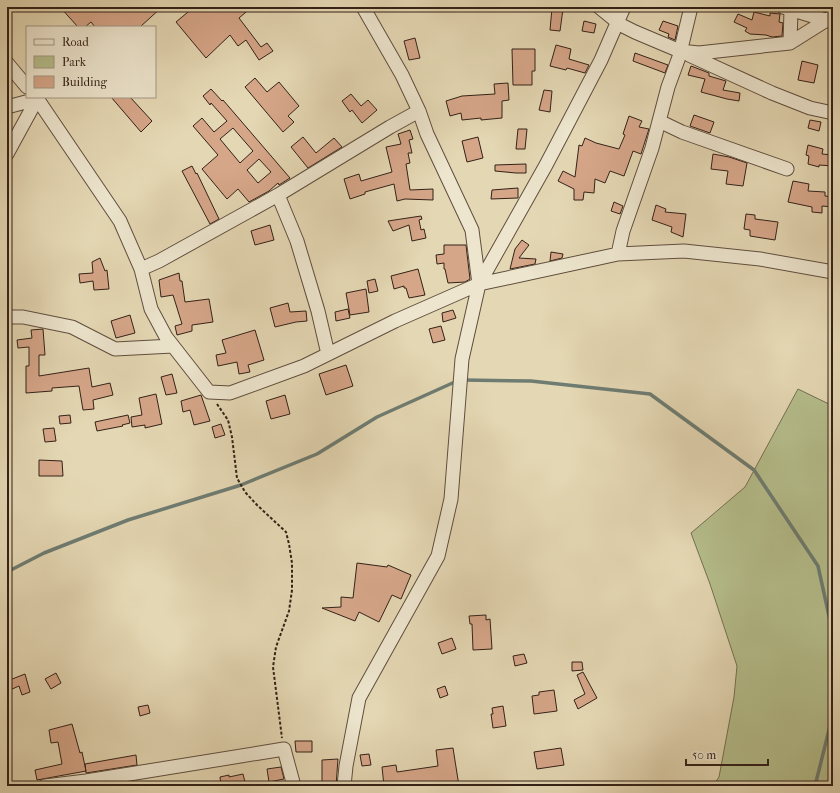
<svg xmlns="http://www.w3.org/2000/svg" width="840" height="793" font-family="'IM FELL French Canon',serif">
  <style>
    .green { fill: #b5be8c; stroke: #747052 }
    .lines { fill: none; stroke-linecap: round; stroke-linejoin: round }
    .stream { stroke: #6e7c72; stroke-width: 3.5 }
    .building { fill: #d6a689; stroke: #332117; fill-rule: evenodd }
    .minor-casing { stroke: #5f4e3e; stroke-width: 15 }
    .path { stroke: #332117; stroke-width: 2; stroke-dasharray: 3 2; stroke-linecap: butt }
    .minor { stroke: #ede5ce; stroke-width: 13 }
  </style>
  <rect width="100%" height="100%" fill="#e4d7b3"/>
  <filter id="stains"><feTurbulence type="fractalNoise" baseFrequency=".005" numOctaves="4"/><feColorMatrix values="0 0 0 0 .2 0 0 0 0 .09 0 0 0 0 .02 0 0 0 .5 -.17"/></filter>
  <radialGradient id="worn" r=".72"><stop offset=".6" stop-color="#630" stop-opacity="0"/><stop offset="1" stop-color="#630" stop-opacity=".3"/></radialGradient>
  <path class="green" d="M 798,389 L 833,406 L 833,786 L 713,786 L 719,777 L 734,697 L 737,666 L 710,584 L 691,533 L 745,487 Z"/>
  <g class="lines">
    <path class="stream" d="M 463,380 L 531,381 L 650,394 L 754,470 L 818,566 L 833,634
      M 7,572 L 44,553 L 128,520 L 241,485 L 317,454 L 377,417 L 457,381
      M 815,786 L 830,726 L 833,691"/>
  </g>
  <path class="building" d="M 60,7 L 162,7 L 140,27 L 95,27 L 91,22 L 85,27 L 78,27 Z
    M 194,7 L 252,7 L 239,18 L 261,47 L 267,43 L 273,51 L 259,60 L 246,40 L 238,46 L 230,35 L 206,58 L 176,22 Z
    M 552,8 L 563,9 L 560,31 L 550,30 Z
    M 754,12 L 770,16 L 770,13 L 780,14 L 779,22 L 783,23 L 782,36 L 772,37 L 766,35 L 750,34 L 745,31 L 747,28 L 734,22 L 738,14 L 752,20 Z
    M 584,21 L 596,24 L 594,33 L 582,31 Z
    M 663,21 L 678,26 L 675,40 L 668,37 L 669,34 L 659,30 Z
    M 415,38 L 420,58 L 409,60 L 404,41 Z
    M 556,45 L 571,49 L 569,59 L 589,65 L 585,73 L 567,68 L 566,70 L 550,66 Z
    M 512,49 L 535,49 L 535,71 L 532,71 L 532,85 L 513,85 Z
    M 635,53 L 668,65 L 665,73 L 633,61 Z
    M 802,61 L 818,65 L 814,83 L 798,80 Z
    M 691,66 L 709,73 L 709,76 L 726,81 L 723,90 L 740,93 L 739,101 L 727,99 L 701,92 L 705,79 L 688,75 Z
    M 255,78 L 267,92 L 279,82 L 299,106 L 288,116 L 294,122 L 283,132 L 245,87 Z
    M 508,83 L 509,100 L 502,101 L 502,118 L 481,120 L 481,118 L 462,120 L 461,113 L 450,116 L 446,101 L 462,96 L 495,94 L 494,84 Z
    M 211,89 L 222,101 L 223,100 L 290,178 L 279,185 L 278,183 L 269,191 L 249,202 L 238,189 L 227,199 L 202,169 L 218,155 L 193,126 L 202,118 L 214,132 L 227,121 L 211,103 L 210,105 L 203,96 ZM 233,128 L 253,151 L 240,163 L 220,139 ZM 259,159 L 271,172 L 258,183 L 247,170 Z
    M 544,90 L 552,91 L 550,112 L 539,110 Z
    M 351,94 L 361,106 L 368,100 L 377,110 L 362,123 L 352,110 L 350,112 L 342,101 Z
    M 111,97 L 130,97 L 152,121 L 141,132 Z
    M 694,115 L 714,122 L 710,133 L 690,126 Z
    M 629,116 L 642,121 L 639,127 L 649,129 L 641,154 L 633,151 L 624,176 L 610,171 L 605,183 L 595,179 L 594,193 L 584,192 L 583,200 L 574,200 L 574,189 L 558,181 L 563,171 L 575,177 L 579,145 L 582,146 L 585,138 L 596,143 L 619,149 L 625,135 L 623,134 Z
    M 810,120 L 821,122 L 819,131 L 808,128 Z
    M 518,129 L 527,129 L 525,149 L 516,149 Z
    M 410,130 L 413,139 L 409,140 L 412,153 L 408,153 L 410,163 L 406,164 L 410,190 L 433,189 L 433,200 L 405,199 L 397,201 L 394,184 L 365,192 L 365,194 L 350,199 L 344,179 L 359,174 L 361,181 L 392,172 L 386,147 L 401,144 L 398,134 Z
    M 303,137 L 316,153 L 334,138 L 342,147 L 308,168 L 291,147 Z
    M 478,137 L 483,158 L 467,162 L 462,141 Z
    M 808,145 L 823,149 L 822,154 L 833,155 L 833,166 L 819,165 L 819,167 L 808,164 L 809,156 L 806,155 Z
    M 713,154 L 729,157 L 747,163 L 743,186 L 726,184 L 728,171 L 711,169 Z
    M 526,164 L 526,173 L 516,173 L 495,171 L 495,165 Z
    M 192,166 L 196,174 L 197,173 L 219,219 L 210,224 L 182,171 Z
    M 793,181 L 809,184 L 808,191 L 825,192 L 825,196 L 833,197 L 833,207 L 822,206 L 822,213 L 812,212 L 812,207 L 788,202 Z
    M 518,188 L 518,198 L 491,199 L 492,190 Z
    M 614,202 L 623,206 L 620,214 L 611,211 Z
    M 656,205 L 666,209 L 665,212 L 686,214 L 683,237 L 671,232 L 672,227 L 652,220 Z
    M 746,214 L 755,215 L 755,219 L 778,222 L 775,240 L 750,236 L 750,230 L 744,229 Z
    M 421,216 L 422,219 L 419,220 L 421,230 L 424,229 L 426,238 L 412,241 L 409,225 L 393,231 L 388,221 Z
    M 270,225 L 274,240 L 255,245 L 251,231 Z
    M 522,240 L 529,245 L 519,258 L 536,259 L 535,264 L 510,269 L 515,249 Z
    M 444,245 L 466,245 L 470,279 L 465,282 L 448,283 L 445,269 L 444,269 L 444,263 L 437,264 L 436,255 L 444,254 Z
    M 551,252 L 563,254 L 562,258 L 550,261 Z
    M 100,258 L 105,271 L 107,270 L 109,289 L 94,290 L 93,281 L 80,283 L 79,274 L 93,273 L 92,262 Z
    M 418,269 L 425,295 L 409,298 L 406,288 L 404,288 L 404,286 L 394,289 L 391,276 Z
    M 179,273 L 180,281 L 182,281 L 185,302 L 209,299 L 213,322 L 192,325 L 192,331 L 177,335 L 175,326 L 182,324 L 173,295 L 161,297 L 159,280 Z
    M 375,279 L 378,291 L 369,293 L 367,281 Z
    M 366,289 L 369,312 L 350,315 L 346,293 Z
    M 288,303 L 290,312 L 306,311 L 307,321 L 296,322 L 275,327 L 270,308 Z
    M 348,309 L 350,318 L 336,321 L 335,312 Z
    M 453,310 L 456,318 L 443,322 L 442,313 Z
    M 130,315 L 135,333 L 116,338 L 111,321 Z
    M 441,326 L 445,340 L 433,343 L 429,329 Z
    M 43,329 L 45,355 L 39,355 L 39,376 L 89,368 L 92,387 L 110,383 L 113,395 L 93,400 L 94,409 L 83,410 L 79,386 L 52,388 L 52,391 L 26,393 L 26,366 L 29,366 L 29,347 L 18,348 L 17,340 L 32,338 L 31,330 Z
    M 255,330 L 264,360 L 248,365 L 250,372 L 239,374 L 237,362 L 218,366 L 216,355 L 226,353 L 222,340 Z
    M 346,365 L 353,386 L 326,395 L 319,374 Z
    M 172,374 L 177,393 L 166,395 L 161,377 Z
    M 156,394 L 162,424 L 145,428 L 145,425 L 132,427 L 131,417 L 142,415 L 139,398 Z
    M 201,395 L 210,421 L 194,425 L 190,410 L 183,412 L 181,401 Z
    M 285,395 L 290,414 L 271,419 L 266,401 Z
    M 70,415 L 71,423 L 60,424 L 59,416 Z
    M 128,415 L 130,423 L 122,425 L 123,426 L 97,431 L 95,422 Z
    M 221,424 L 225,435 L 215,438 L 212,427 Z
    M 54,428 L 56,441 L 45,442 L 43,429 Z
    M 39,460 L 62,461 L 63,476 L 39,476 Z
    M 357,563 L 387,567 L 388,565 L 411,575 L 401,599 L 392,595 L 379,622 L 359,612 L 355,621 L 322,608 L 341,607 L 341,597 L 353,598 Z
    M 486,615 L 486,620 L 490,619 L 492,649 L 473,650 L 472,624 L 470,624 L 469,616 Z
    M 452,638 L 456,649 L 442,654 L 438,643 Z
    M 524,654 L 527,663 L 515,666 L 513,656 Z
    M 572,662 L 582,662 L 583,670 L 572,671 Z
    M 583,672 L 597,698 L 578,709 L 574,700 L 585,694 L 577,675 Z
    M 56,673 L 61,683 L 51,689 L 45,679 Z
    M 25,674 L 30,692 L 22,695 L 19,686 L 10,690 L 7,681 Z
    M 445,686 L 448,695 L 440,698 L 437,689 Z
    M 554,690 L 557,711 L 534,714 L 532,696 L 539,695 L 539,692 Z
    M 148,705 L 150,713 L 140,716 L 138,707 Z
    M 503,706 L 506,726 L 493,728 L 491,714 L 493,714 L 492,708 Z
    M 72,724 L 80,753 L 82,752 L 86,771 L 37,780 L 35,770 L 62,764 L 58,742 L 51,743 L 49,730 Z
    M 295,741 L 312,741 L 312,752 L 296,752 Z
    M 453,748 L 459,786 L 384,786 L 382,767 L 396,765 L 397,772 L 438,766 L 436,750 Z
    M 561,748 L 564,765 L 537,769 L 534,752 Z
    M 369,754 L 371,765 L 362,766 L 360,755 Z
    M 136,755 L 137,765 L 86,773 L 85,764 Z
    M 338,759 L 336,786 L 322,786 L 322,760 Z
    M 281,767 L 284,779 L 269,782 L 267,769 Z
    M 243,774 L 246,786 L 221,786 L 220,777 L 229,775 L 229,777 Z"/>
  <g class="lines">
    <defs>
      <path id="minor" d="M 363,7 L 402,75 L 419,111 L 427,134 L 472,230 L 479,284
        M 599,7 L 621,25 L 635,32 L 680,51 L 699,53 L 790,43 L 833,16
        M 783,7 L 829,21
        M 790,43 L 791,10 L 793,7
        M 689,55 L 772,93 L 810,108 L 833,113
        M 7,63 L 27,87
        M 36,97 L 120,221 L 141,269 L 151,309 L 166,337 L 209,392 L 230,393 L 304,366 L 395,321 L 479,284 L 618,254 L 684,251 L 760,259 L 833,272
        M 7,107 L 37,99
        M 659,121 L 682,132 L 787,169
        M 7,154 L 37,99
        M 278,195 L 297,241 L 318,311 L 328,354
        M 618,254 L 623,231 L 652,148 L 668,87 L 679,57 L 691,7
        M 141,269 L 159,261 L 278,195 L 390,127 L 419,111
        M 7,317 L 23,317 L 72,327 L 115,349 L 173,346
        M 45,786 L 86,781 L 284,749 L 294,786
        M 344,786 L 346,766 L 359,698 L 438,556 L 451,499 L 462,359 L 479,284 L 546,165 L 601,60 L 624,7"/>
    </defs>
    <use href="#minor" class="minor-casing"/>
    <path class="path" d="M 217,404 L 228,420 L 232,437 L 237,478 L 245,492 L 257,505 L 286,532 L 289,544 L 292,563 L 292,590 L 289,611 L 276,647 L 273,667 L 282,738"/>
    <use href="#minor" class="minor"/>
  </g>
  <rect width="840" height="793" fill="none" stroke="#e4d7b3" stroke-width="24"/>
  <rect x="8" y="8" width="824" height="777" fill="none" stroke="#332117" stroke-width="2"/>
  <rect x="12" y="12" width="816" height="769" fill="none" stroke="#332117"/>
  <rect x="26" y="26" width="130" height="72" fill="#ede5ce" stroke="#a39785"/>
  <rect x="34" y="39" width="20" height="6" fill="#ede5ce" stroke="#a39785"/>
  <text x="62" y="46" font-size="12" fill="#332117">Road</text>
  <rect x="34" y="56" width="20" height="12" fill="#b5be8c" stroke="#a39785"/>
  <text x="62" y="66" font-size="12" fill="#332117">Park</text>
  <rect x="34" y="76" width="20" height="12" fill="#d6a689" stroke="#a39785"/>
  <text x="62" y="86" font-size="12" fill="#332117">Building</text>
  <path d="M686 759v6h82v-6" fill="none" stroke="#332117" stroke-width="2"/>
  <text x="692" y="759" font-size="12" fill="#332117" stroke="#ede5ce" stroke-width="3" paint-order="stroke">50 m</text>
  <rect width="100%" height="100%" filter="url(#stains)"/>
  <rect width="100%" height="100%" fill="url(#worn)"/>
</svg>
